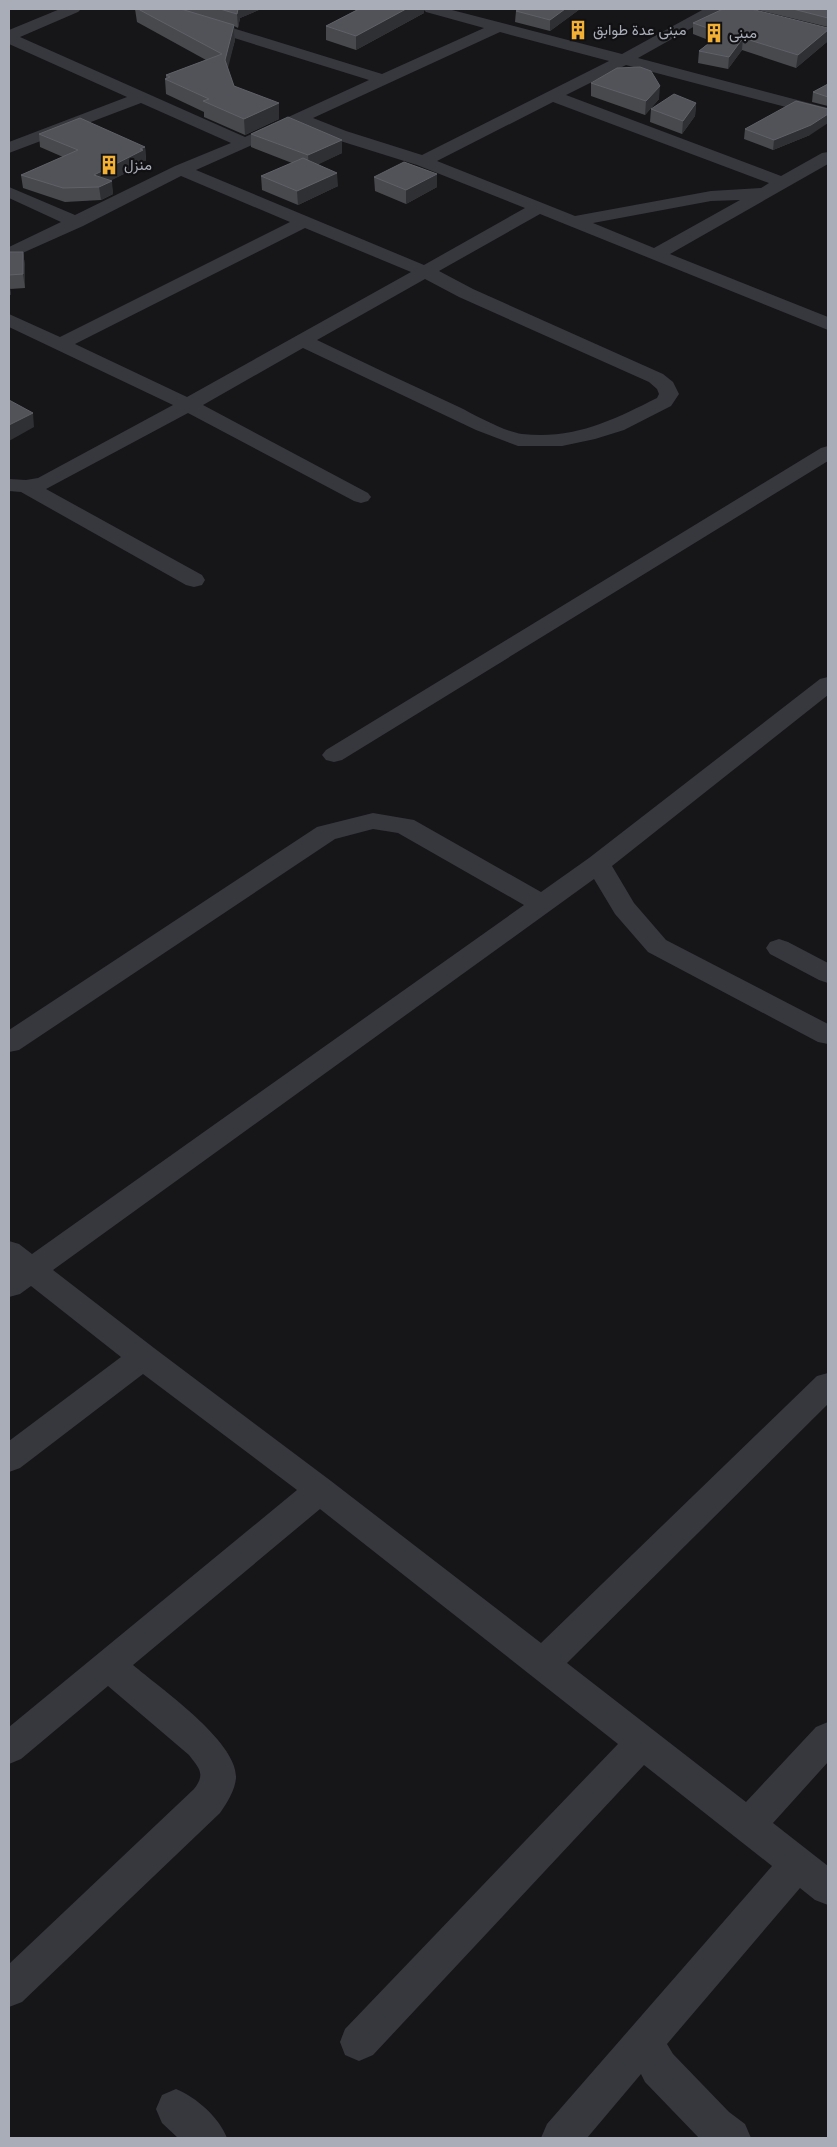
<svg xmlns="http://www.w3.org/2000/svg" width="837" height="2147" font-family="'Nunito Sans',Vazirmatn,sans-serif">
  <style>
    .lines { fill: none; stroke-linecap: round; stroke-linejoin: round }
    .street { fill: #37383d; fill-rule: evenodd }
    .wall { fill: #47494d }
    .shaded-wall { fill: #2f3033 }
    .building { fill: #525359; stroke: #5f6168 }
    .labels { text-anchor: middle; stroke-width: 4.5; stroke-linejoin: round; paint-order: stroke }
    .far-poi-label { font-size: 15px; fill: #a8adb8; stroke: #111113; text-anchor: start }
  </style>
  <rect width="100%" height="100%" fill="#161618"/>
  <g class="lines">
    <path class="street" d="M 60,9 L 81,9 L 78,12 L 20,37 L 245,137 L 369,80 L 151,12 L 148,9 L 171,9 L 382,74 L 484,28 L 426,12 L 423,9 L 448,9 L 622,54 L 704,9 L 723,9 L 720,12 L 638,58 L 828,108 L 828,118 L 626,65 L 566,95 L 781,176 L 822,153 L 828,152 L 828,164 L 670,254 L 828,317 L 828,330 L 540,214 L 439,271 L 473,289 L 663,374 L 673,382 L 679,394 L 671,406 L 624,430 L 595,439 L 562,446 L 518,446 L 476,430 L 303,348 L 203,405 L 368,493 L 371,497 L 368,501 L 361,503 L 354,501 L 188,413 L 46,489 L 202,575 L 205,580 L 202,585 L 194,587 L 186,585 L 21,492 L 9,491 L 9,479 L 26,480 L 38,478 L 173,405 L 9,327 L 9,314 L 60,337 L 290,222 L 181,176 L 83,226 L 9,259 L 9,247 L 61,222 L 9,198 L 9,187 L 75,215 L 175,166 L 231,143 L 141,103 L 9,153 L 9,142 L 127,97 L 9,44 L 9,30 ZM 500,32 L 609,61 L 422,155 L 346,131 L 313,118 ZM 553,102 L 769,183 L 761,188 L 711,191 L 575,216 L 437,161 ZM 299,124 L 334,139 L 417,165 L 525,208 L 424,265 L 196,170 ZM 740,200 L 654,248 L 593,223 L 711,201 ZM 305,228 L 411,272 L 187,397 L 75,344 ZM 425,279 L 459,297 L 649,382 L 657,389 L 659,394 L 657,398 C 613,420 574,440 522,434 C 505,432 475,415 459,407 C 412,385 364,363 317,340 Z
      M 828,446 L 828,461 L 342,760 L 334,762 L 326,760 L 322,755 L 326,750 L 821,448 Z
      M 828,677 L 828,695 L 612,866 L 634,903 L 666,940 L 828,1024 L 828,1044 L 818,1042 L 648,952 L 615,914 L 594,879 L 53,1270 L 154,1348 L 331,1481 L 541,1643 L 817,1376 L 828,1373 L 828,1404 L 567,1663 L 746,1802 L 816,1727 L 828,1722 L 828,1762 L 773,1823 L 828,1866 L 828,1905 L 815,1900 L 800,1888 L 667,2044 L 673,2054 L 729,2112 L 745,2124 L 751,2138 L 699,2138 L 645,2082 L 641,2074 L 587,2138 L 541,2138 L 547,2124 L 772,1866 L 644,1765 L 373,2055 L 359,2061 L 345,2055 L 340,2042 L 345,2029 L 618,1744 L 320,1509 L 133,1665 C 160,1688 238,1742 236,1778 C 235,1790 227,1803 220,1813 L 22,2002 L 9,2007 L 9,1964 L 194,1789 C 206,1774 199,1768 189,1755 L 108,1686 L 21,1759 L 9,1764 L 9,1727 L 297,1490 L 143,1374 L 20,1468 L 9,1472 L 9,1441 L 121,1357 L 31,1286 L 20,1294 L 9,1297 L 9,1271 L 10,1269 L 9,1268 L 9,1241 L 19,1244 L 32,1254 L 524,905 L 398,833 L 373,829 L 335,839 L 19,1050 L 9,1052 L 9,1030 L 317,827 L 373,813 L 414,820 L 541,892 L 589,858 L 820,679 Z
      M 779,939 L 788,942 L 828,963 L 828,983 L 819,980 L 770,954 L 766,948 L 770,942 Z
      M 176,2089 C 197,2098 219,2117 227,2138 L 178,2138 L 162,2123 L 156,2109 L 162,2095 Z"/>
  </g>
  <path class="wall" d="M 135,9 L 261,9 L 240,18 L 238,28 L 234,26 L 235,40 L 227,68 L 234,86 L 279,119 L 245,135 L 204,117 L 204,112 L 166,94 L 165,79 L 166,78 L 166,75 L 206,60 L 137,22 Z
    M 359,9 L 424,9 L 424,13 L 356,50 L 326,40 L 326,26 Z
    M 580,9 L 550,31 L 515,22 L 516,11 Z
    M 754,9 L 828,9 L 828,27 Z
    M 693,23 L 828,28 L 828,41 L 796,68 L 742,50 L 728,69 L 698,63 L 699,51 L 711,41 L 693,34 Z
    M 591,83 L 659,99 L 645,115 L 591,96 Z
    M 828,84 L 828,106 L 812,102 L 813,92 Z
    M 696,103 L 695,116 L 682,134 L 650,122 L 651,109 Z
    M 745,129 L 810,135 L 773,150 L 744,139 Z
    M 39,134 L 145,147 L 146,161 L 144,161 L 144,164 L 111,180 L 113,194 L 101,200 L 65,202 L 23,188 L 21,175 L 63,157 L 40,147 Z
    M 251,134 L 342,140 L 342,153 L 318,164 L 338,186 L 298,205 L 262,190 L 261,176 L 292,163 L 251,147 Z
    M 374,177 L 437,187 L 406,204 L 375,191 Z
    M 9,252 L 23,252 L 25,266 L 25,288 L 10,289 L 11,295 L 9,295 Z"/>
  <path class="shaded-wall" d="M 238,9 L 261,9 L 240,18 L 238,28 L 237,14 Z
    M 406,9 L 424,9 L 424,13 L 356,50 L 356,36 Z
    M 565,9 L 580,9 L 550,31 L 550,20 Z
    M 234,25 L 235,40 L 226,76 L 225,60 Z
    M 828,30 L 828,41 L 796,68 L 798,55 Z
    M 743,38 L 742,50 L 728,69 L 729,57 Z
    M 660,86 L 659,99 L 645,115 L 646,101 Z
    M 279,103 L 279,119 L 245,135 L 244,119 Z
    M 696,103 L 695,116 L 682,134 L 683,121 Z
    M 828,114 L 828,123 L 810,135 L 773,150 L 774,140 Z
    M 342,140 L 342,153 L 309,169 L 308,155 Z
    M 145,147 L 146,161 L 144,161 L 144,164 L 98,187 L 94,175 Z
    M 337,173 L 338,186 L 298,205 L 297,191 Z
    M 437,174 L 437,187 L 406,204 L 406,190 Z
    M 112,181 L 113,194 L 101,200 L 99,187 Z
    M 23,252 L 25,266 L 25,288 L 23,274 Z
    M 9,280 L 11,295 L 9,295 Z
    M 33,413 L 34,427 L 9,441 L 9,425 Z"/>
  <path class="building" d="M 138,9 L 181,9 L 234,25 L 225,60 L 234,86 L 279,103 L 244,119 L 203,101 L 209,99 L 165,79 L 170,77 L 166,75 L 222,54 Z
    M 220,9 L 238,9 L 237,14 Z
    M 359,9 L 406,9 L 356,36 L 326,26 Z
    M 520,9 L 565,9 L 550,20 L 516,11 Z
    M 723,9 L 751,9 L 828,28 L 828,30 L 798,55 L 743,38 L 729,57 L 699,51 L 722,33 L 693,23 Z
    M 793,9 L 828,9 L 828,18 Z
    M 640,67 L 651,71 L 660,86 L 646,101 L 591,83 L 617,68 Z
    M 828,84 L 828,97 L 813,92 Z
    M 674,94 L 696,103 L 683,121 L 651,109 Z
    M 796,101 L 828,109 L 828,114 L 811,125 L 774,140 L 745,129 Z
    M 288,117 L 342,140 L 308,155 L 251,134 Z
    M 80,118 L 145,147 L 140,149 L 143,150 L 94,175 L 112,181 L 99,187 L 63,188 L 21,175 L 78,150 L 39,134 Z
    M 303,158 L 337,173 L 297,191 L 261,176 Z
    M 404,162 L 437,174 L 406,190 L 374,177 Z
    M 9,252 L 23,252 L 23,274 L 9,275 Z
    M 9,400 L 33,413 L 9,425 Z"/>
  <defs>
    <symbol id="building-bare" viewBox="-9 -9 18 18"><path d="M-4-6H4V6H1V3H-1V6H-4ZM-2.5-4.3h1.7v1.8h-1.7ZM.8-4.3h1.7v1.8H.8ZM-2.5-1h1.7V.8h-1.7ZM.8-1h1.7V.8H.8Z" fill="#f2b134" stroke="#111113" stroke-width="2.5" paint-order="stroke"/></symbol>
  </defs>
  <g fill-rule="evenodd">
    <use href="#building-bare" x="564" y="16" width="28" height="28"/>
    <use href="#building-bare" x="700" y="19" width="28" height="28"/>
    <use href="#building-bare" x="95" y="151" width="28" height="28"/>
  </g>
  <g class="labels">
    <g class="far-poi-label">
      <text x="593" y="35">مبنى عدة طوابق</text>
      <text x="729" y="38">مبنى</text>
      <text x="124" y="170">منزل</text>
    </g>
  </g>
  <rect width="837" height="2147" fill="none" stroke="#a8adb8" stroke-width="20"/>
</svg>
